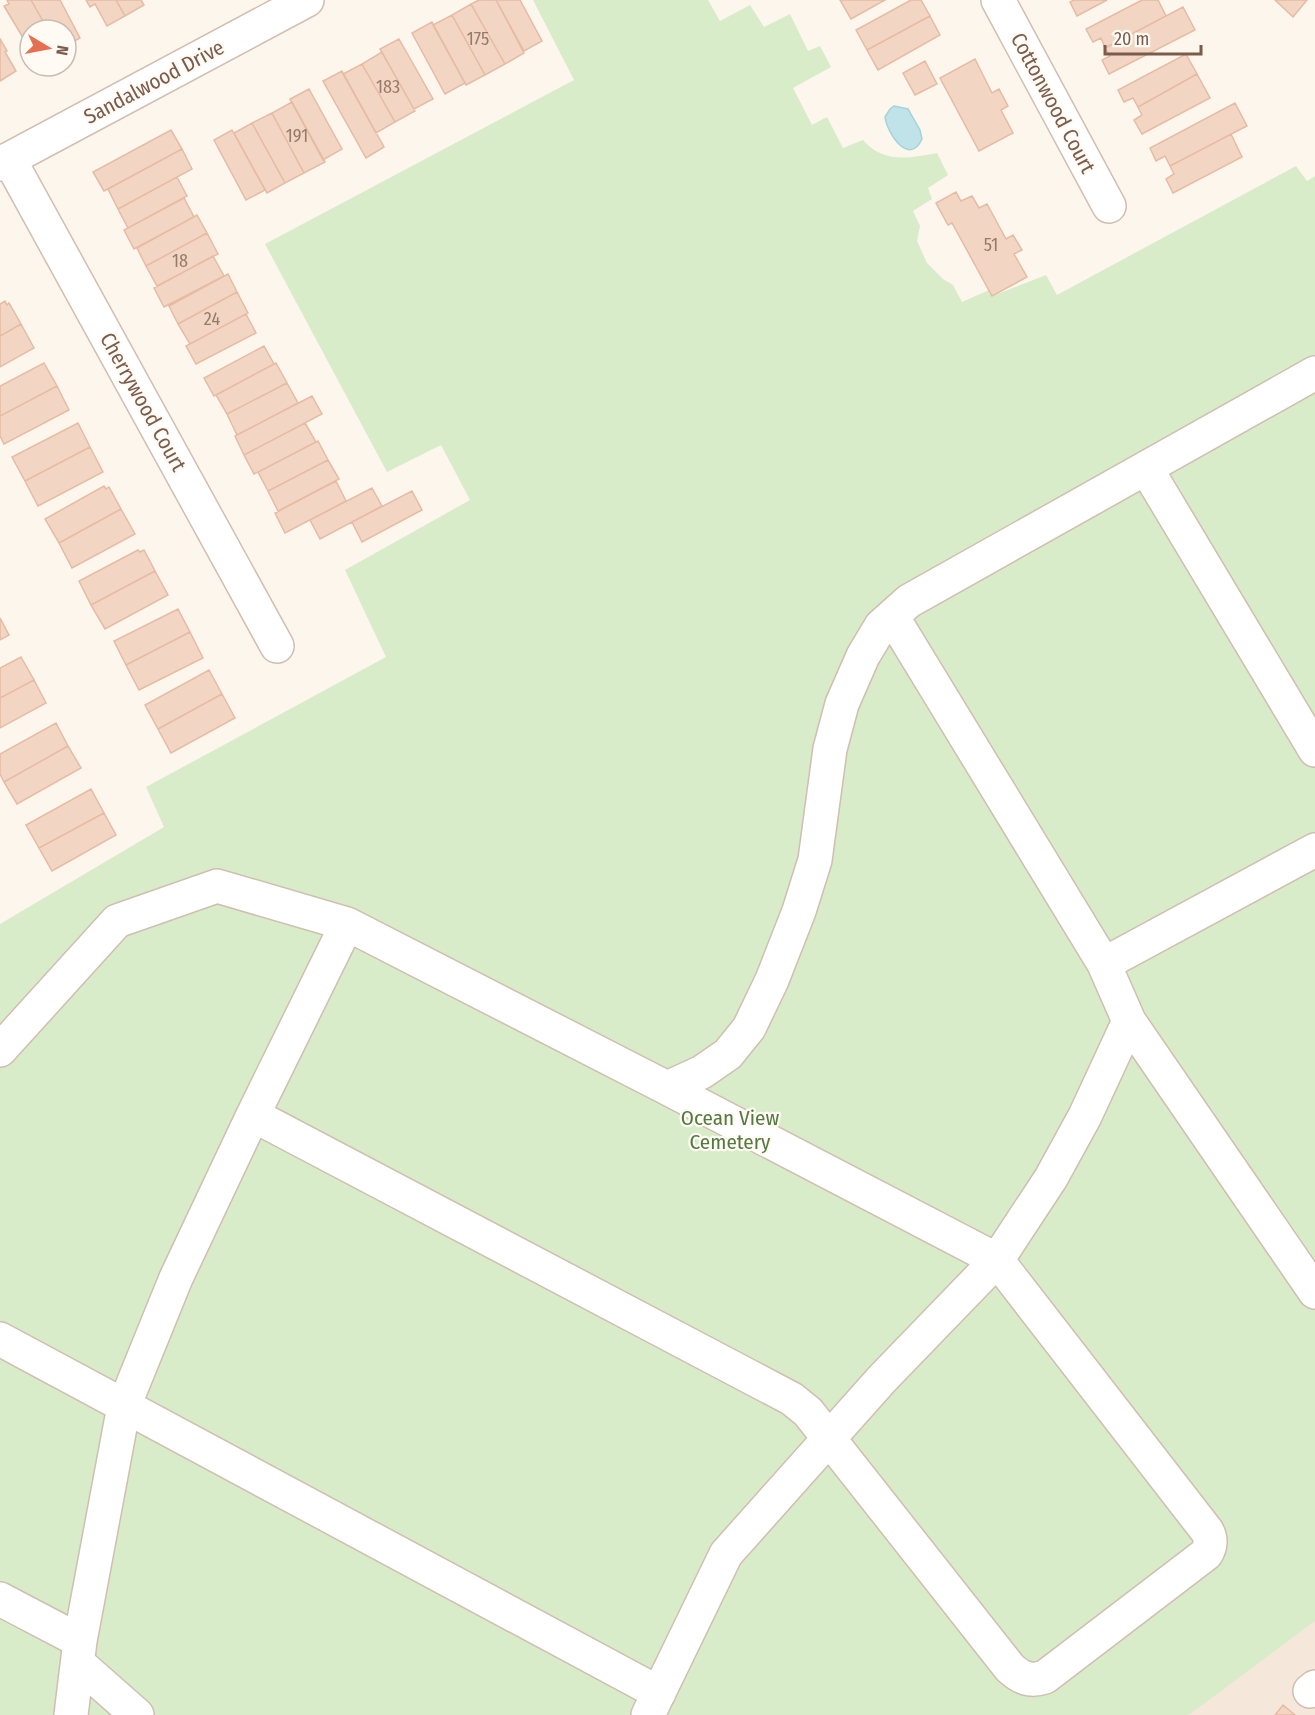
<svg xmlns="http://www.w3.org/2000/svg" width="1315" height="1715" font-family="'Fira Sans Condensed',sans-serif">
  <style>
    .residential { fill: #f5e8da }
    .green { fill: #d8ecc9 }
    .water { fill: #bfe3e8; stroke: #a5d3da; stroke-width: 1.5 }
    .building { fill: #f3d5c3; stroke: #e6bba3; stroke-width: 1.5 }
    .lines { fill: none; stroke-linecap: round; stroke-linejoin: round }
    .minor-casing { stroke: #d1beb0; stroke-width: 36 }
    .minor { stroke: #fff; stroke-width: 33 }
    .labels { text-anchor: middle; stroke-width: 4.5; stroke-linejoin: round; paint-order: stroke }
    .number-label { font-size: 18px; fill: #987a6a }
    .street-label { font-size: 21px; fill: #7a5c4d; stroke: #fffaf3 }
    .park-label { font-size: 21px; fill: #537a41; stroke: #fffaf3 }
  </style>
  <rect width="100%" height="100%" fill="#fdf6ec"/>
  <path class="residential" d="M 1315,1621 L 1315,1715 L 1189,1715 L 1213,1696 Z"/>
  <path class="green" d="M 533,0 L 708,0 L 720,21 L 750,5 L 764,27 L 790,14 L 808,51 L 820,46 L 831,67 L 793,88 L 812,125 L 827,117 L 843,148 L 863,140 C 884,164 909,158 937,153 L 948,175 L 928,188 L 932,199 L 913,211 L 920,226 L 917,241 L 927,263 L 943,279 L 953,285 L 962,302 L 989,290 L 992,296 L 1046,275 L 1057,295 L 1296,166 L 1307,181 L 1315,176 L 1315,1621 L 1189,1715 L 0,1715 L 0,924 L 164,827 L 146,787 L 386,657 L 345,570 L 470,500 L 441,445 L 387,472 L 265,244 L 574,80 Z"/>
  <path class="water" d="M 894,106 L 908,109 L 920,130 L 922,139 C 909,167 887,133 885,117 L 890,109 Z"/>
  <path class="building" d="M 7,0 L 31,0 L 48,30 L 30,30 L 30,39 L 25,41 L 4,6 L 9,4 Z
    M 31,0 L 60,0 L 80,38 L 66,46 L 66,30 L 48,30 Z
    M 86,0 L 116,0 L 125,16 L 107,26 L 95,4 L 90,7 Z
    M 116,0 L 141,0 L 144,5 L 125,16 Z
    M 479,0 L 496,0 L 524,53 L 505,64 L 471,4 Z
    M 496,0 L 520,0 L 542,41 L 524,51 Z
    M 840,0 L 885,0 L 851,19 Z
    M 911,0 L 921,0 L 930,16 L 867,50 L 856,30 Z
    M 1074,0 L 1107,0 L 1077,16 L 1070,2 Z
    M 1142,0 L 1158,0 L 1166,16 L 1105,48 L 1101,38 L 1093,42 L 1086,29 Z
    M 1275,0 L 1307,0 L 1293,17 Z
    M 471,4 L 505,64 L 485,75 L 452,15 Z
    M 1183,7 L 1195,30 L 1109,74 L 1102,60 L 1110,56 L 1105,48 Z
    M 452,15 L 485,75 L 466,85 L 433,25 Z
    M 930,16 L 940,35 L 878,70 L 867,50 Z
    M 432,22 L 465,83 L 445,94 L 412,33 Z
    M 0,39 L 7,51 L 5,52 L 16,71 L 0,81 Z
    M 399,39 L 433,99 L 414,109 L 380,49 Z
    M 382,52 L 415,111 L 395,122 L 362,64 Z
    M 1186,54 L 1197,74 L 1138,107 L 1133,98 L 1124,102 L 1118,90 Z
    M 975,59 L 992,93 L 999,89 L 1008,106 L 1001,110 L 1013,133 L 979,151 L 940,78 Z
    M 925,61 L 937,84 L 915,95 L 903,73 Z
    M 362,64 L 395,122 L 376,133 L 343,74 Z
    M 342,71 L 384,147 L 366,158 L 323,81 Z
    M 1197,74 L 1210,98 L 1142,134 L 1134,120 L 1142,115 L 1138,107 Z
    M 309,89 L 342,149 L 323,160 L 290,99 Z
    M 292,102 L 325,162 L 304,173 L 272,113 Z
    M 1235,103 L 1247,126 L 1170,166 L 1165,156 L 1156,161 L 1150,148 Z
    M 272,113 L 304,173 L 285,183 L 252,123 Z
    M 252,123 L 285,183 L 267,193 L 234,133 Z
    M 171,130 L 182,149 L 104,191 L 93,172 Z
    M 232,130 L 265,190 L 246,200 L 214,140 Z
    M 1231,134 L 1242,157 L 1173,193 L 1166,179 L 1174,174 L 1170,166 Z
    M 182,149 L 192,169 L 118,209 L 108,189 Z
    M 177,177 L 187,196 L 128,228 L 118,209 Z
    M 956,192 L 961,201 L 972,196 L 979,208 L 987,204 L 1006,239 L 1013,235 L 1022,250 L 1014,254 L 1027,277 L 992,296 L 952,223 L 948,225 L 936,203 Z
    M 184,198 L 194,217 L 134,249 L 124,230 Z
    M 197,215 L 207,233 L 146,266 L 137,248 Z
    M 207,233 L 218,254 L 157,286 L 146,266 Z
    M 213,256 L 224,276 L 164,307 L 154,288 Z
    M 228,274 L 237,292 L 178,324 L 169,306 Z
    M 237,292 L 248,313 L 190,344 L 178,324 Z
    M 5,301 L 7,305 L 9,303 L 21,324 L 0,336 L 0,304 Z
    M 246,314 L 256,333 L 196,364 L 186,346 Z
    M 21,324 L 34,348 L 0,367 L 0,336 Z
    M 264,346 L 274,364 L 214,396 L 204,378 Z
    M 44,363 L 57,386 L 0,416 L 0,386 Z
    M 276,363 L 287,383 L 227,414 L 216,395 Z
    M 287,383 L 298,403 L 237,435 L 227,414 Z
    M 57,386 L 69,410 L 4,444 L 0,436 L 0,416 Z
    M 312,396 L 322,414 L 244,455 L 235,436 Z
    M 78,423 L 90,447 L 25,481 L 12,457 Z
    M 305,423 L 316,442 L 254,474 L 244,455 Z
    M 318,441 L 328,460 L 268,491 L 258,472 Z
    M 90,447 L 103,472 L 38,506 L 25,481 Z
    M 328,460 L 339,479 L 278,511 L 268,491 Z
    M 336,481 L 346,501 L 285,533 L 275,513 Z
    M 104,486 L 106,489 L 109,487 L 121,509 L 59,543 L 45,519 Z
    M 372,488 L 382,506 L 320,539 L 310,520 Z
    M 412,491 L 422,510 L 362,542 L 352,522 Z
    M 121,509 L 135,534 L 72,568 L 59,543 Z
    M 138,550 L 140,552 L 144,550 L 155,571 L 91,605 L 79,581 Z
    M 155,571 L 168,595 L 105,629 L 91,605 Z
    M 178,609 L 190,632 L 126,665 L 114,641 Z
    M 0,618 L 9,635 L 0,640 Z
    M 190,632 L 203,658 L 139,690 L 126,665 Z
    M 21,657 L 34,680 L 0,698 L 0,668 Z
    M 209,670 L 222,694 L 158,729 L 145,705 Z
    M 34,680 L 46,703 L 0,728 L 0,698 Z
    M 222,694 L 235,718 L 171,753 L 158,729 Z
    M 56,723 L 68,746 L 4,782 L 0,774 L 0,754 Z
    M 68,746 L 81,768 L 17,804 L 4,782 Z
    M 91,789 L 104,813 L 39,848 L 26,825 Z
    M 104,813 L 116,835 L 52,871 L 39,848 Z
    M 1283,1705 L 1295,1715 L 1275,1715 Z"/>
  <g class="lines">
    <defs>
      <path id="minor" d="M 998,0 L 1109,206
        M 9,159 L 277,646
        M 0,164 L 307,0
        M 1146,468 L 1315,750
        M 892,616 L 1104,964 L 1129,1021 L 1315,1292
        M 1104,964 L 1315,850
        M 0,1050 L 117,921 L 217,886 L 347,924 L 667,1088 L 997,1260 L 1207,1531 C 1212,1540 1211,1546 1206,1554 L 1045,1677 C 1030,1682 1021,1678 1010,1668 L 808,1412 L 792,1399 L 253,1115
        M 667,1088 L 702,1072 L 728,1054 L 749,1028 L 772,980 L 799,911 L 815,860 L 830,749 L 842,704 L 863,656 L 881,626 L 909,601 L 1315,373
        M 0,1339 L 659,1693
        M 0,1599 L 80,1641
        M 78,1663 L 137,1715
        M 1310,1691 L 1315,1687
        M 71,1715 L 80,1641 L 124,1406 L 176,1278 L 253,1115 L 347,924
        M 648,1715 L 726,1554 L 882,1379 L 997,1260 L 1051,1178 L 1085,1116 L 1129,1021"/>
    </defs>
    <use href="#minor" class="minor-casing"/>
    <use href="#minor" class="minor"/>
  </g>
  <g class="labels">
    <g class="number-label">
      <text x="478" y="45">175</text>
      <text x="388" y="93">183</text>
      <text x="297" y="142">191</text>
      <text x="991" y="251">51</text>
      <text x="180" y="267">18</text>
      <text x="212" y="325">24</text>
    </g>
    <g class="street-label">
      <text transform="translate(154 82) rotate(-28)" y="7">Sandalwood Drive</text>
      <text transform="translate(1053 103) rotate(62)" y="7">Cottonwood Court</text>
      <text transform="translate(143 402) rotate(61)" y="7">Cherrywood Court</text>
    </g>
    <g class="park-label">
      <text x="730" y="1125">Ocean View<tspan x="730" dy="24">Cemetery</tspan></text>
    </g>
  </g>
  <g transform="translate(48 48) rotate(100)"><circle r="28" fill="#fffaf3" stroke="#cabbb1" stroke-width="1.5"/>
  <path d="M0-4.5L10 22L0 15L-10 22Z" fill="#e76f51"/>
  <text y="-9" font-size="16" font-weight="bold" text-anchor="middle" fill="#7a5c4d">N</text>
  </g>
  <path d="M1105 45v9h96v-9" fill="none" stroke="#7a5c4d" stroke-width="3"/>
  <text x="1114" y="45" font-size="18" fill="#7a5c4d" stroke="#fffaf3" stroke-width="4.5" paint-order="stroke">20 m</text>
</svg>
